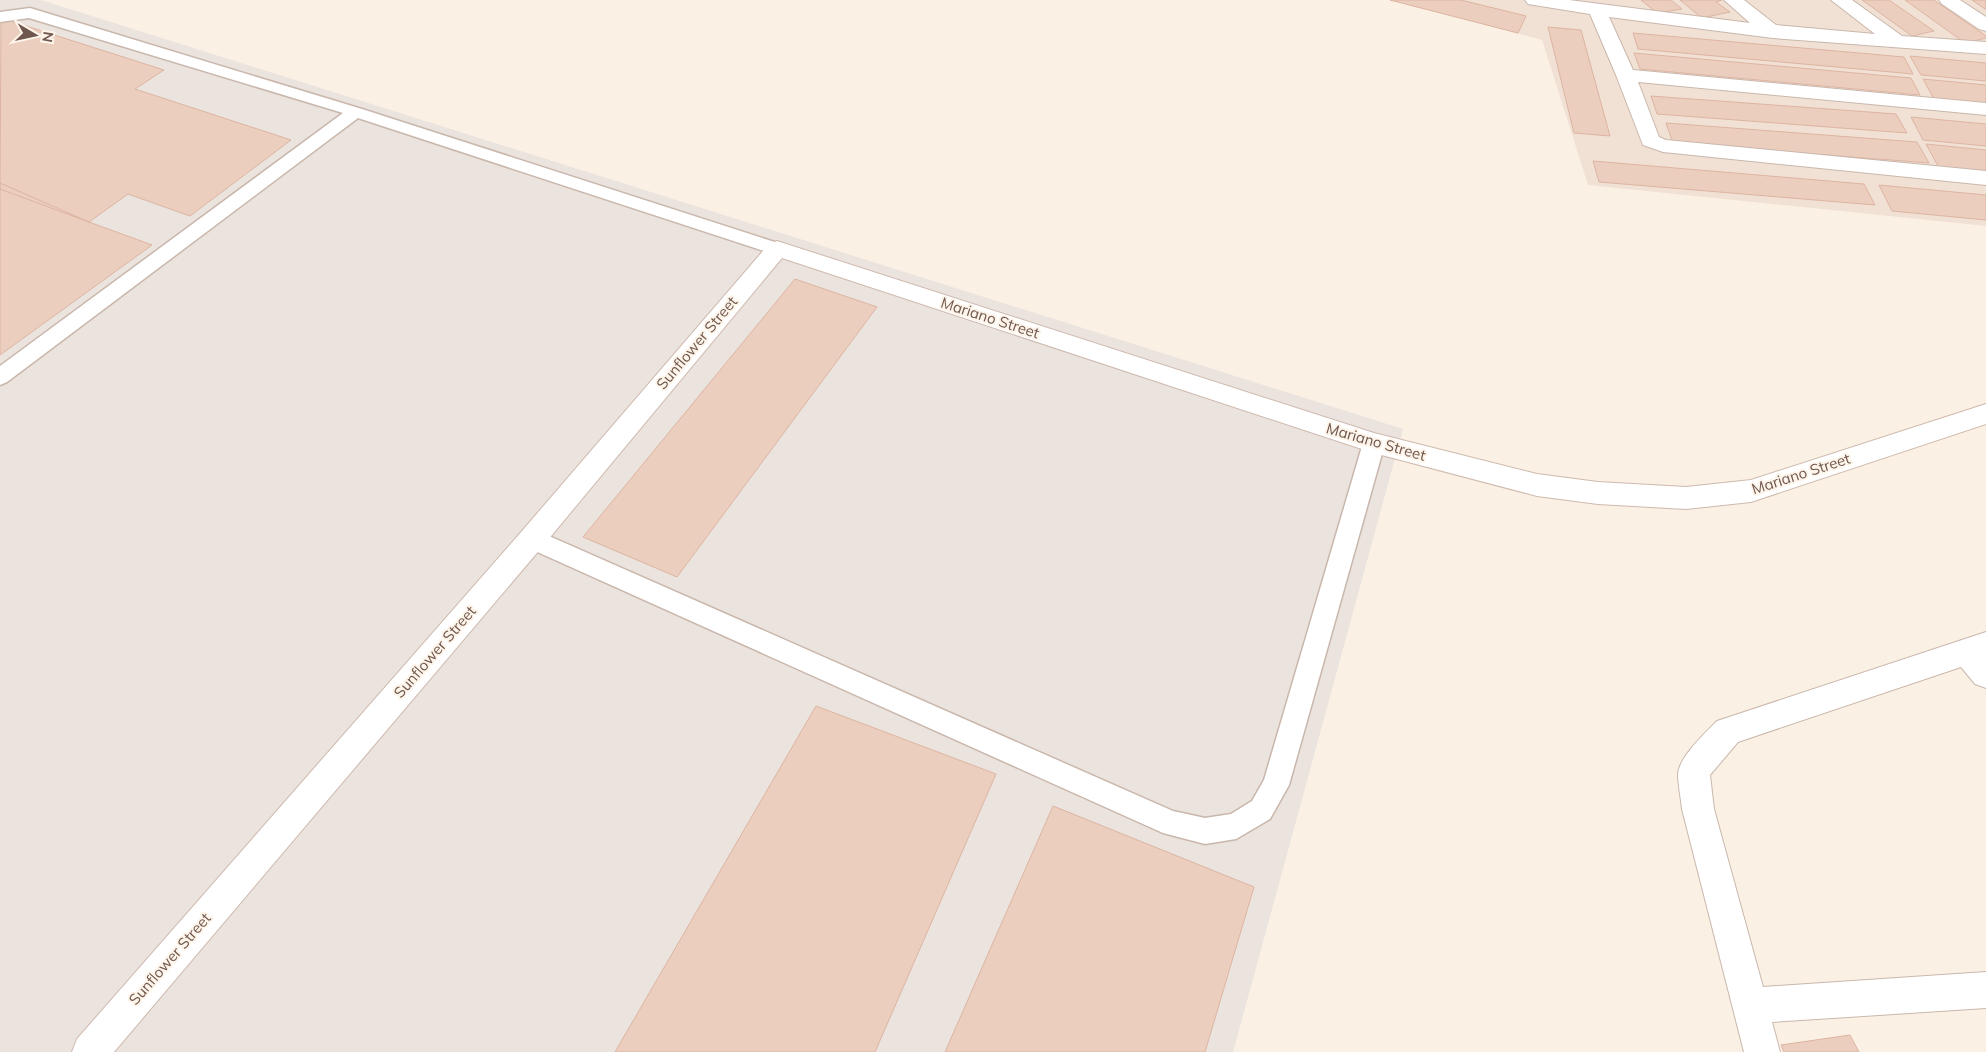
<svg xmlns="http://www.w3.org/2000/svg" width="1986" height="1052" font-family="Mulish,sans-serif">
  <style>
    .residential { fill: #f1e1d4 }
    .industrial { fill: #eae3de }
    .building { fill: #eccebf; stroke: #ddb4a1 }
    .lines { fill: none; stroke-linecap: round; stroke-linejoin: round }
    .lane-casing { stroke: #cab7ac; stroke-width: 3 }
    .street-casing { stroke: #cab7ac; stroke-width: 2 }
    .secondary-casing { stroke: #cfb9ad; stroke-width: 2 }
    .lane { fill: #fff; fill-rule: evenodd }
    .street { fill: #fff; fill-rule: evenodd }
    .secondary { fill: #fff; fill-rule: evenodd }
    .labels { text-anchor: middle; stroke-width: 4; stroke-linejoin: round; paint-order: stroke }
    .street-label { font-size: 15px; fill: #70574d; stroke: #fdf4ea }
  </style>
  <rect width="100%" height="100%" fill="#faf0e4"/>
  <path class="residential" d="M 1390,0 L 1986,0 L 1986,226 L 1588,185 L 1542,40 Z"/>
  <path class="industrial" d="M 0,0 L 41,0 L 1403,429 L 1233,1052 L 0,1052 Z"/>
  <path class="building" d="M 1390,0 L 1461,0 L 1526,16 L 1518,33 Z
    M 1641,0 L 1671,0 L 1682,9 L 1657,13 Z
    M 1680,0 L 1722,0 L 1716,2 L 1730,12 L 1702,18 Z
    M 1862,0 L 1889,0 L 1934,31 L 1912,36 Z
    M 1905,0 L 1934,0 L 1986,36 L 1986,38 L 1965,43 Z
    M 1972,0 L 1986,0 L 1986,9 L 1985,9 Z
    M 1,18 L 164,70 L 135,89 L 291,140 L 190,216 L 128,194 L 89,222 L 0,189 Z
    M 1548,27 L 1581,30 L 1610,136 L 1574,133 Z
    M 1633,33 L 1904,57 L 1913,74 L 1638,49 Z
    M 1634,53 L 1911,78 L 1920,95 L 1640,69 Z
    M 1910,56 L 1986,63 L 1986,81 L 1921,75 Z
    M 1923,79 L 1986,85 L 1986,104 L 1934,99 Z
    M 1651,96 L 1896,114 L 1907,133 L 1657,114 Z
    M 1911,117 L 1986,124 L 1986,146 L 1923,140 Z
    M 1666,123 L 1917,142 L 1929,163 L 1673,143 Z
    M 1926,144 L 1986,150 L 1986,173 L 1939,168 Z
    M 1593,161 L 1864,184 L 1875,205 L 1599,182 Z
    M 0,183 L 89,222 L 152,245 L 0,355 Z
    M 1879,185 L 1986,195 L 1986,220 L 1892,211 Z
    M 795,279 L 877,307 L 677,577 L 583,537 Z
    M 816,706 L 996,774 L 875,1052 L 615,1052 Z
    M 1053,806 L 1254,887 L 1205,1052 L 945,1052 Z
    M 1850,1035 L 1859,1052 L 1784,1052 L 1781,1045 Z"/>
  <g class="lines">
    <defs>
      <path id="lane" d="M 30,8 L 362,109 L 784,245 L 786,249 L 784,253 L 777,255 L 770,253 L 358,118 L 7,382 L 0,385 L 0,366 L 343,113 L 29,18 L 0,22 L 0,12 Z
        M 1374,435 L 1382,437 L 1385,443 L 1289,785 L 1270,819 L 1236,839 L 1205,844 L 1163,833 L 524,546 L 521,539 L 524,532 L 532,530 L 540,532 L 1173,811 L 1205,818 L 1231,814 L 1252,801 L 1264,780 L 1363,443 L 1366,437 Z"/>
      <path id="street" d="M 1525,0 L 1569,0 L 1750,23 L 1724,0 L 1744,0 L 1776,25 L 1875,34 L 1831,0 L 1852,0 L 1902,36 L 1986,42 L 1986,54 L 1773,38 L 1609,17 L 1633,70 L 1986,103 L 1986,115 L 1638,82 L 1659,137 L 1666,140 L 1986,171 L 1986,185 L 1663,152 L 1643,145 L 1616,75 L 1590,14 L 1534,5 L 1528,4 Z
        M 1939,0 L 1960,0 L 1986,17 L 1986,31 L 1979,29 L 1942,4 Z
        M 1986,632 L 1986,688 L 1975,684 L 1961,667 L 1738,742 L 1710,775 L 1714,809 L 1763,987 L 1986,972 L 1986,1008 L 1772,1022 L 1780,1052 L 1744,1052 L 1682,809 C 1681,798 1678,785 1678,774 C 1679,757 1706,732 1717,721 Z"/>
      <path id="secondary" d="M 777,241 L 1374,433 L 1537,474 L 1598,482 L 1686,487 L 1751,480 L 1986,404 L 1986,424 L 1751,502 L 1686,509 L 1598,504 L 1537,496 L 1374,453 L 782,258 L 542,547 L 114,1052 L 72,1052 L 77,1039 L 522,531 L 769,244 Z"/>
    </defs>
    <use href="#lane" class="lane-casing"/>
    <use href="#street" class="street-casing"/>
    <use href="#secondary" class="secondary-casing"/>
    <use href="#lane" class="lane"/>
    <use href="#street" class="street"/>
    <use href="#secondary" class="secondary"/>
  </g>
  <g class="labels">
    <g class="street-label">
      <text transform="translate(990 318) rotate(18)" y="5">Mariano Street</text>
      <text transform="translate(697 343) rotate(-50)" y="5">Sunflower Street</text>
      <text transform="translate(1376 442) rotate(16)" y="5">Mariano Street</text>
      <text transform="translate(1801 474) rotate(-18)" y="5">Mariano Street</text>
      <text transform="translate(435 652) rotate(-49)" y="5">Sunflower Street</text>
      <text transform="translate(170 959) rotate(-49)" y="5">Sunflower Street</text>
    </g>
  </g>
  <g transform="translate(35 35) rotate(99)" stroke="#fdf4ea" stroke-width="4" paint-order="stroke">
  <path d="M0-4L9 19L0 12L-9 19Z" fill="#70574d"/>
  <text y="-8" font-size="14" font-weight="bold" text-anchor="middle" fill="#70574d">N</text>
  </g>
</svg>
